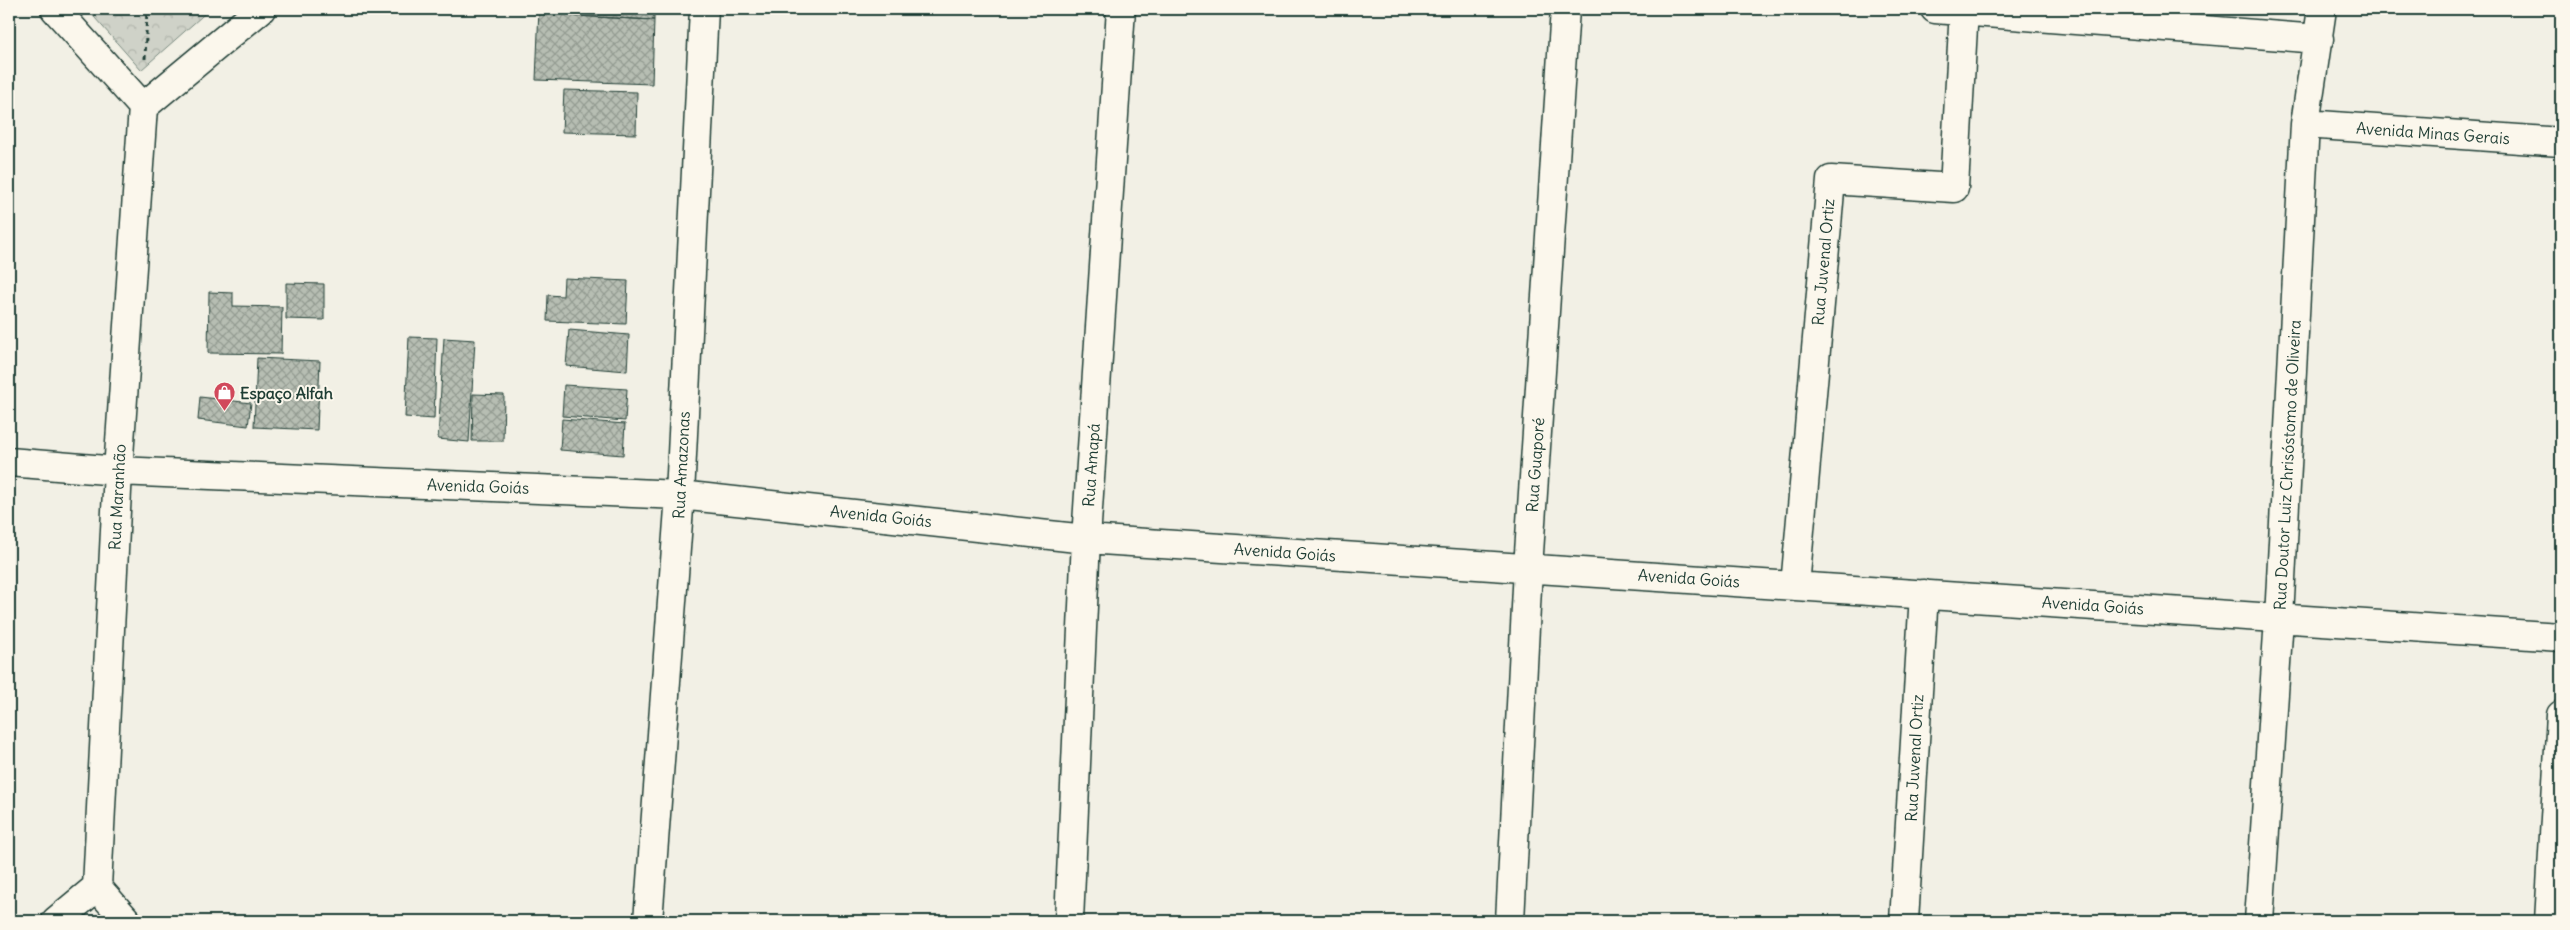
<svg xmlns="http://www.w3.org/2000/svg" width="2570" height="930" font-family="Delius,sans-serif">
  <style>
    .park { fill: url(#park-crowns); stroke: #77887e }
    .building { fill: url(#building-cross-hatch); stroke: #1f3d34 }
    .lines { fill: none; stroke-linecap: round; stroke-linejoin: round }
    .minor-casing { stroke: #1f3d34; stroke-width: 31 }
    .path { stroke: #1f3d34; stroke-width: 3; stroke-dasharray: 4 4; stroke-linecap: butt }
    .minor { stroke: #fbf7ec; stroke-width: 28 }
    .labels { text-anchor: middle; stroke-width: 4; stroke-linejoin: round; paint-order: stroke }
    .street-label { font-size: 16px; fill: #1f3d34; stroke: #fbf7ec }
    .poi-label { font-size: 16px; font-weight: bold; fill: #1f3d34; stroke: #fbf7ec; text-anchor: start }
  </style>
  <defs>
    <pattern id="park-crowns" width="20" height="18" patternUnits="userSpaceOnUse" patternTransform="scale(1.25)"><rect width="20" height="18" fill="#cfd2c8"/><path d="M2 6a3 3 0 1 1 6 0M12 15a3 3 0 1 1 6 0" fill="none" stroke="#b1b5ac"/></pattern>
    <pattern id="building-cross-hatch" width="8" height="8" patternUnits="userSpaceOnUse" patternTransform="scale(1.25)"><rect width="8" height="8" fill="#b7beb3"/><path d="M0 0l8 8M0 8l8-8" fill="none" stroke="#949c92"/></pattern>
  </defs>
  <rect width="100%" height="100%" fill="#f2f0e5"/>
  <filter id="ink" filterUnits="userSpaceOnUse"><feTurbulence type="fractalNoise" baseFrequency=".02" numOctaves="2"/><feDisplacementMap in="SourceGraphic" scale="10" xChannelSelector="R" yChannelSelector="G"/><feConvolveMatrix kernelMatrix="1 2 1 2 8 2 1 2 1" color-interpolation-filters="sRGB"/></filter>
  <g filter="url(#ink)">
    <path class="park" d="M 87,9 L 210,9 L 141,70 Z"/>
    <path class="building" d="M 539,9 L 575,9 L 575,16 L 654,20 L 652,84 L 536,80 Z
      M 575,9 L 654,9 L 654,20 L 575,16 Z
      M 564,90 L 637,92 L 636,134 L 562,132 Z
      M 564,278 L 628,281 L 626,324 L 547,321 L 548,295 L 563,296 Z
      M 286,283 L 324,284 L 324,320 L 286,319 Z
      M 209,292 L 233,293 L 233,306 L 282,307 L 281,354 L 208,353 Z
      M 569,330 L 629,335 L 627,371 L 566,366 Z
      M 409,337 L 437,338 L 434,419 L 405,417 Z
      M 444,338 L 475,340 L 469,442 L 438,439 Z
      M 257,358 L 320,361 L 317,430 L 254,427 Z
      M 564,385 L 627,389 L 625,421 L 562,416 Z
      M 473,394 L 504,395 L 503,441 L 472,441 Z
      M 200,397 L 251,403 L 248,426 L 198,420 Z
      M 562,419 L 625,424 L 623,455 L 560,450 Z"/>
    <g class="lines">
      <defs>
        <path id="minor" d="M 55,9 L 143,107
          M 1935,9 L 2319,39
          M 143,107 L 261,9
          M 2305,124 L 2561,142
          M 9,462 L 118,471 L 680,495 L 1086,539 L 2561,637
          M 1795,586 L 1831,180 L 1954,188 L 1964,9
          M 97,887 L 118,471 L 143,107
          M 56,921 L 97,887 L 127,921
          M 648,921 L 680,495 L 704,9
          M 1069,921 L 1086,539 L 1121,9
          M 1510,921 L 1528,568 L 1565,9
          M 1904,921 L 1924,594
          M 2259,921 L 2279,618 L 2305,124 L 2322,9
          M 2549,921 L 2561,715"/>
      </defs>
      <use href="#minor" class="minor-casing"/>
      <path class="path" d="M 145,59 L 147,9"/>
      <use href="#minor" class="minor"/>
    </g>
  </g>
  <defs>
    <symbol id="shop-pin" viewBox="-11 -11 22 30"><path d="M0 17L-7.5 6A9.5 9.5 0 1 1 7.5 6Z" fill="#d1495b" stroke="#fbf7ec"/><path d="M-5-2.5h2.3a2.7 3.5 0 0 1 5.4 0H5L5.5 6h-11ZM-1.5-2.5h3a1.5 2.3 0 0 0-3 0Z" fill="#fff"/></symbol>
  </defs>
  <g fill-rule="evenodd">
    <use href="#shop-pin" x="212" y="380" width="25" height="34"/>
  </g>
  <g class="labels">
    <g class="street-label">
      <text transform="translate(2433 133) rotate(4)" y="6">Avenida Minas Gerais</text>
      <text transform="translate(1823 262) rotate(-85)" y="6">Rua Juvenal Ortiz</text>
      <text transform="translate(681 465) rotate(-87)" y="6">Rua Amazonas</text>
      <text transform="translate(1091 465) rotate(-86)" y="6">Rua Amapá</text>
      <text transform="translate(1535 465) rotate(-86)" y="6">Rua Guaporé</text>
      <text transform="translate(2287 465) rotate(-87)" y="6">Rua Doutor Luiz Chrisóstomo de Oliveira</text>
      <text transform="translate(478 486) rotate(2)" y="6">Avenida Goiás</text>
      <text transform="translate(117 497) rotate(-87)" y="6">Rua Maranhão</text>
      <text transform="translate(881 516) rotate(6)" y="6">Avenida Goiás</text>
      <text transform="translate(1285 552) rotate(4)" y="6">Avenida Goiás</text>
      <text transform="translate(1689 578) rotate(4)" y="6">Avenida Goiás</text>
      <text transform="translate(2093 605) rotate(4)" y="6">Avenida Goiás</text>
      <text transform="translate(1914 758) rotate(-87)" y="6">Rua Juvenal Ortiz</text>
    </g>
    <g class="poi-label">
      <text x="240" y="399">Espaço Alfah</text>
    </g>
  </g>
  <rect width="2570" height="930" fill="none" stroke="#fbf7ec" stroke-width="30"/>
  <rect x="15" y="15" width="2540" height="900" fill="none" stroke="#1f3d34" stroke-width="2" filter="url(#ink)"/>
</svg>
